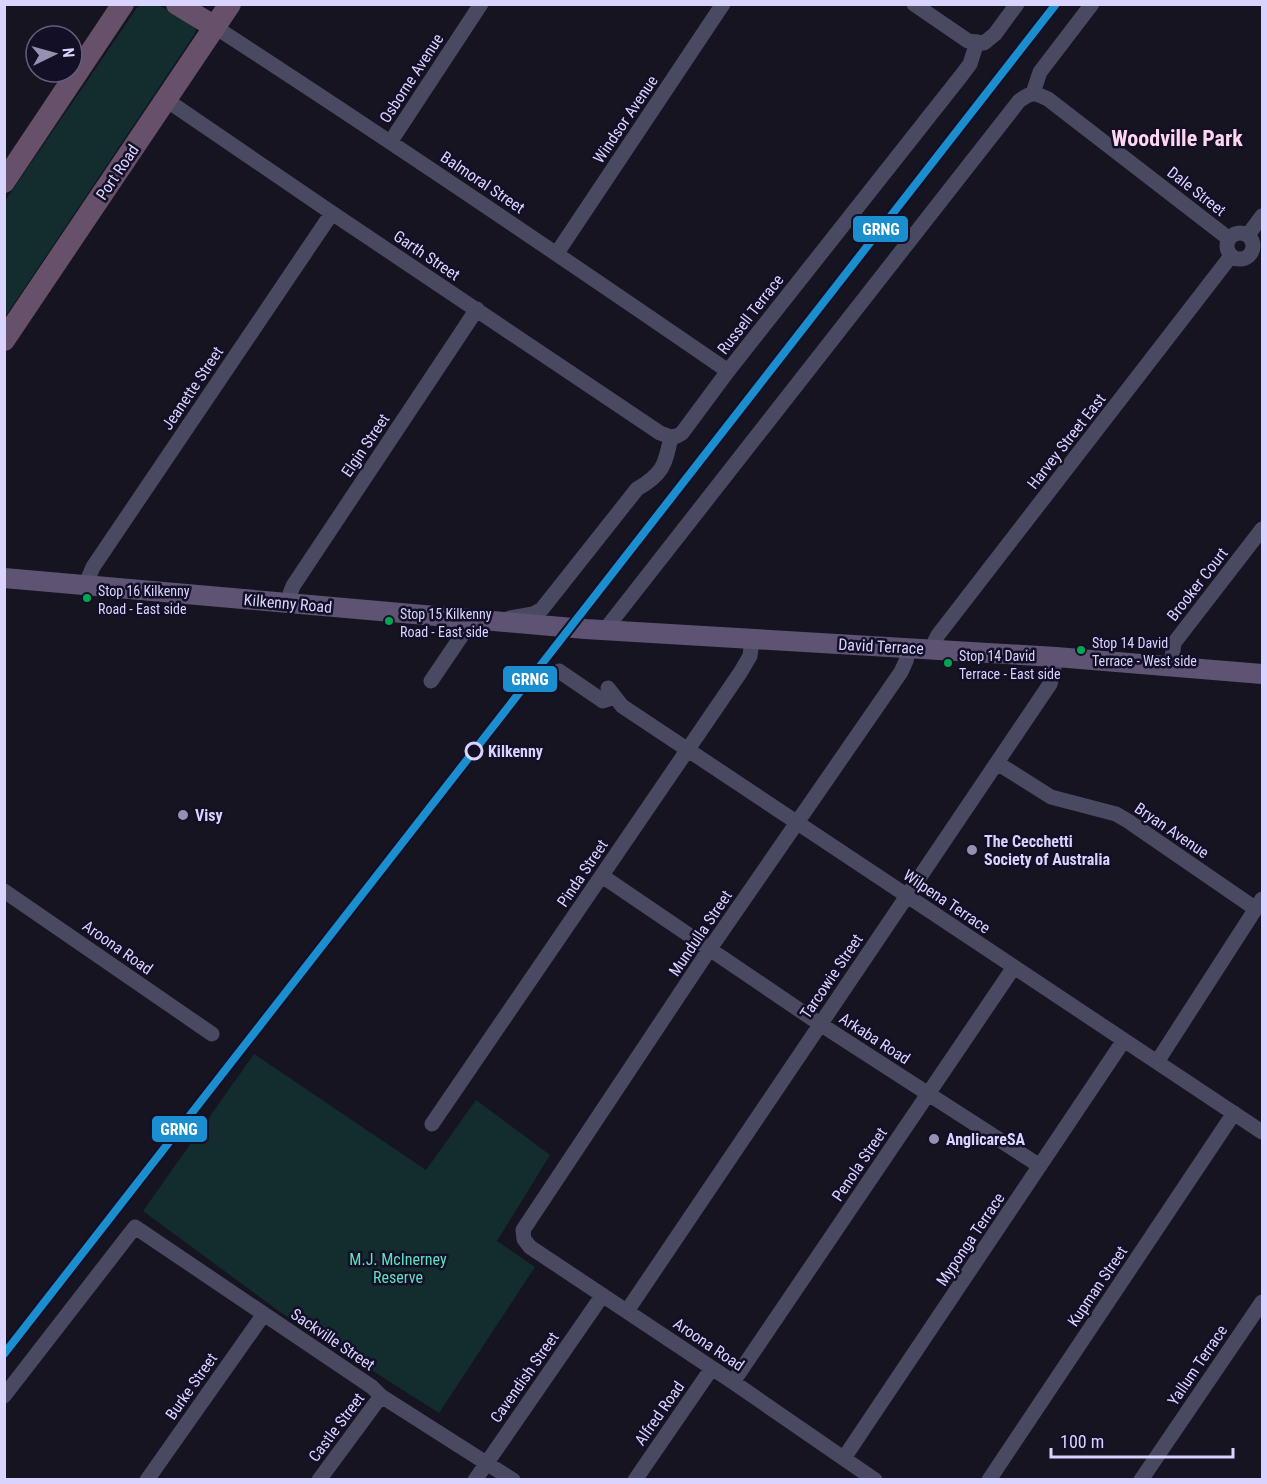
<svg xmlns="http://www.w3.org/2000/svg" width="1267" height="1484" font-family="'Roboto Condensed',sans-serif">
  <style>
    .green { fill: #132c2d }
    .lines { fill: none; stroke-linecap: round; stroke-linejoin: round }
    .minor { stroke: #4a4962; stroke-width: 15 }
    .major { stroke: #5e5373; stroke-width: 20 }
    .highway { stroke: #67516a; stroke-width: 22 }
    .rail-1-casing { stroke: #130f26; stroke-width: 12 }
    .rail-1 { stroke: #1a8ecf; stroke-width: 8 }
    .bus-dot { fill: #00a651; stroke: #130f26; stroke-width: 2 }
    .stop-dot { fill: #130f26; stroke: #d9d4ff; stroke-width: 3 }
    .poi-dot { fill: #9591b1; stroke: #130f26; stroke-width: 2 }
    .labels { text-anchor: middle; stroke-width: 5; stroke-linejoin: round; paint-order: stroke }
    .bus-label { font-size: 14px; fill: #d9d4ff; stroke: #130f26; text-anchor: start }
    .street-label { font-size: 16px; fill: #d9d4ff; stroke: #130f26 }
    .stop-label { font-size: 16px; font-weight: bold; fill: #d9d4ff; stroke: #130f26; text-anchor: start }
    .poi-label { font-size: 16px; font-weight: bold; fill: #d9d4ff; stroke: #130f26; text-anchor: start }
    .park-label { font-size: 16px; fill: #5fe0c0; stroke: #130f26 }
    .district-label { font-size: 22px; font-weight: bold; fill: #ffd6f0; stroke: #130f26 }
    .line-badge { stroke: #130f26; stroke-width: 2 }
    .badge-label { font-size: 16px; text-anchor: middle; font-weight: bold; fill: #fff }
  </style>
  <rect width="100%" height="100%" fill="#161421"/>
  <path class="green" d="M 139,5 L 158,5 L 192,22 L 196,30 L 194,35 L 5,317 L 5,201 Z
    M 254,1054 L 426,1170 L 476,1100 L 550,1155 L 497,1241 L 535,1267 L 439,1413 L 280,1312 L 143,1211 Z"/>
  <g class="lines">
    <path class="minor" d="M 914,4 L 968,41 L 984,43 L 995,34 L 1017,4
      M 215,27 C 388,139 559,255 728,371
      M 1033,93 L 1040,72 L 1092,4
      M 165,99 L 332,213 L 660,433 L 671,437
      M 391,141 L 481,4
      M1227 246a13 13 0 1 1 26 0a13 13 0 1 1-26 0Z
      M 1248,235 L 1262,216
      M 557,253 L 723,4
      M 671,437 L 677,436 L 682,433 L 728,371 L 961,76 L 970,64 L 977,42
      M 85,586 L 93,567 L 332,213
      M 290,603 L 290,594 L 293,586 L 477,309
      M 510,618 L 533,614 L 542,609 L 637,489 C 663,474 665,465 671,437
      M 604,631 L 1019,101 C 1031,92 1034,92 1048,99 L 1228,238
      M 931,649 L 938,635 L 1231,256
      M 1171,666 L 1174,643 L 1262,529
      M 559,671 L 603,701 L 615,697
      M 431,681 L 473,619
      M 608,688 L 622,706 L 1262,1132
      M 997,763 L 1051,797 L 1116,814 L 1128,821 L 1256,909
      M 602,876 L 820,1024 L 1040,1166
      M 4,891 L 212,1034
      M 1157,1062 L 1262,899
      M 432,1124 L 740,673 L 750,656 L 752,639
      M 627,1311 L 1050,684 L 1053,673 L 1056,657
      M 733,1382 L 1014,967
      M 4,1396 L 135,1227 L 372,1387 L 381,1396 L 513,1480
      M 844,1458 L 1124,1040
      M 147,1480 L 264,1314
      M 319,1480 L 381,1396
      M 475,1480 L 602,1296
      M 635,1480 L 712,1368
      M 875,1480 L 733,1382 L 530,1247 L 524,1239 L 523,1230 L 709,950 L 901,672 L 906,661 L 909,648
      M 989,1480 L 1234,1113
      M 1141,1480 L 1262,1302"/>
    <path class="major" d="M 4,578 L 585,629 L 1056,657 L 1262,674"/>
    <path class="highway" d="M 177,4 L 215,27
      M 4,182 L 123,4
      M 4,340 L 230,4"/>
    <defs>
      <path id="rail-1" d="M 4,1354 L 1056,4"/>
    </defs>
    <use href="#rail-1" class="rail-1-casing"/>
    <use href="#rail-1" class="rail-1"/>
  </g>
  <g class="bus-dot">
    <circle cx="87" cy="598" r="5"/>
    <circle cx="389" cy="621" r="5"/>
    <circle cx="1081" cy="650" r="5"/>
    <circle cx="948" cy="663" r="5"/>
  </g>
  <circle class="stop-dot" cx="474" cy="751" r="8"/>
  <g class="poi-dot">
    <circle cx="183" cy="815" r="6"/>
    <circle cx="972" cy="850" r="6"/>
    <circle cx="934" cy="1139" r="6"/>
  </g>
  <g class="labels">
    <g class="bus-label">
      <text x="98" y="596">Stop 16 Kilkenny<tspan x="98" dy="18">Road - East side</tspan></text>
      <text x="400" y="619">Stop 15 Kilkenny<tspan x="400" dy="18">Road - East side</tspan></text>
      <text x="1092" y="648">Stop 14 David<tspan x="1092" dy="18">Terrace - West side</tspan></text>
      <text x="959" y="661">Stop 14 David<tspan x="959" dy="18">Terrace - East side</tspan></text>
    </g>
    <g class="street-label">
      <text transform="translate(411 78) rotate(-57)" y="6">Osborne Avenue</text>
      <text transform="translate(625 119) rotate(-56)" y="6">Windsor Avenue</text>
      <text transform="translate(117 172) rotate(-56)" y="6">Port Road</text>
      <text transform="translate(483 182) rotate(34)" y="6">Balmoral Street</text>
      <text transform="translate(1197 191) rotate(38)" y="6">Dale Street</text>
      <text transform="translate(427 255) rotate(34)" y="6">Garth Street</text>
      <text transform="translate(750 314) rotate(-52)" y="6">Russell Terrace</text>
      <text transform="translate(192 388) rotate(-56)" y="6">Jeanette Street</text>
      <text transform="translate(1066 441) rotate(-52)" y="6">Harvey Street East</text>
      <text transform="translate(365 445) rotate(-56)" y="6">Elgin Street</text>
      <text transform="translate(1197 584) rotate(-52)" y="6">Brooker Court</text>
      <text transform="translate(288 603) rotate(5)" y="6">Kilkenny Road</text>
      <text transform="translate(881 646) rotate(3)" y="6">David Terrace</text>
      <text transform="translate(1172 830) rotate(34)" y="6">Bryan Avenue</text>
      <text transform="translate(582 873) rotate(-56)" y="6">Pinda Street</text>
      <text transform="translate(947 901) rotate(34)" y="6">Wilpena Terrace</text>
      <text transform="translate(700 933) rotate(-56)" y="6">Mundulla Street</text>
      <text transform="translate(118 947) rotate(35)" y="6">Aroona Road</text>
      <text transform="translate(831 976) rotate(-56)" y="6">Tarcowie Street</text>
      <text transform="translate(875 1038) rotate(33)" y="6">Arkaba Road</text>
      <text transform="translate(859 1164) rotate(-56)" y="6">Penola Street</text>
      <text transform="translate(970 1239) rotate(-56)" y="6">Myponga Terrace</text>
      <text transform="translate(1097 1286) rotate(-56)" y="6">Kupman Street</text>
      <text transform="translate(333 1339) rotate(34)" y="6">Sackville Street</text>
      <text transform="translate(709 1344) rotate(34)" y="6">Aroona Road</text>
      <text transform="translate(1197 1365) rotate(-56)" y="6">Yallum Terrace</text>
      <text transform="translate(524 1377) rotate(-55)" y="6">Cavendish Street</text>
      <text transform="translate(191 1386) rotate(-55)" y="6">Burke Street</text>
      <text transform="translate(659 1413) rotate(-55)" y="6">Alfred Road</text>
      <text transform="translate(336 1427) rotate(-53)" y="6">Castle Street</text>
    </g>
    <g class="stop-label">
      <text x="488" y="757">Kilkenny</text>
    </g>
    <g class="poi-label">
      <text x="195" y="821">Visy</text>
      <text x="984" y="847">The Cecchetti<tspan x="984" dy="18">Society of Australia</tspan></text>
      <text x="946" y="1145">AnglicareSA</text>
    </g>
    <g class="park-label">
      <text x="398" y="1265">M.J. McInerney<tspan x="398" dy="18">Reserve</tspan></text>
    </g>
    <g class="district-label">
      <text x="1177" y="146">Woodville Park</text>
    </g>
  </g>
  <g class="line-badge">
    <rect x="852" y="215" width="57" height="28" rx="6" fill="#1a8ecf"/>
    <rect x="502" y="665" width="56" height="28" rx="6" fill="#1a8ecf"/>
    <rect x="151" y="1115" width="57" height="28" rx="6" fill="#1a8ecf"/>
  </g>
  <g class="badge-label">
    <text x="881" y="235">GRNG</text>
    <text x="530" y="685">GRNG</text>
    <text x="179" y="1135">GRNG</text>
  </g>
  <rect width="1267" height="1484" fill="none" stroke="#d9d4ff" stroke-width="12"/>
  <g transform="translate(54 54) rotate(85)"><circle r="28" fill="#130f26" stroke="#625e7d" stroke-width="1.5"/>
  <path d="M0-4.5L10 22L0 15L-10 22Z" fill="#9591b1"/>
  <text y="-9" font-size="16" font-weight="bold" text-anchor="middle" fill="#d9d4ff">N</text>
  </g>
  <path d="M1051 1448v9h182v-9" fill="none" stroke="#d9d4ff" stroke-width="3"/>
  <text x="1060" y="1448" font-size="18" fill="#d9d4ff" stroke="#130f26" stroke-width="4.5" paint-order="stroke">100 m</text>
</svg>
